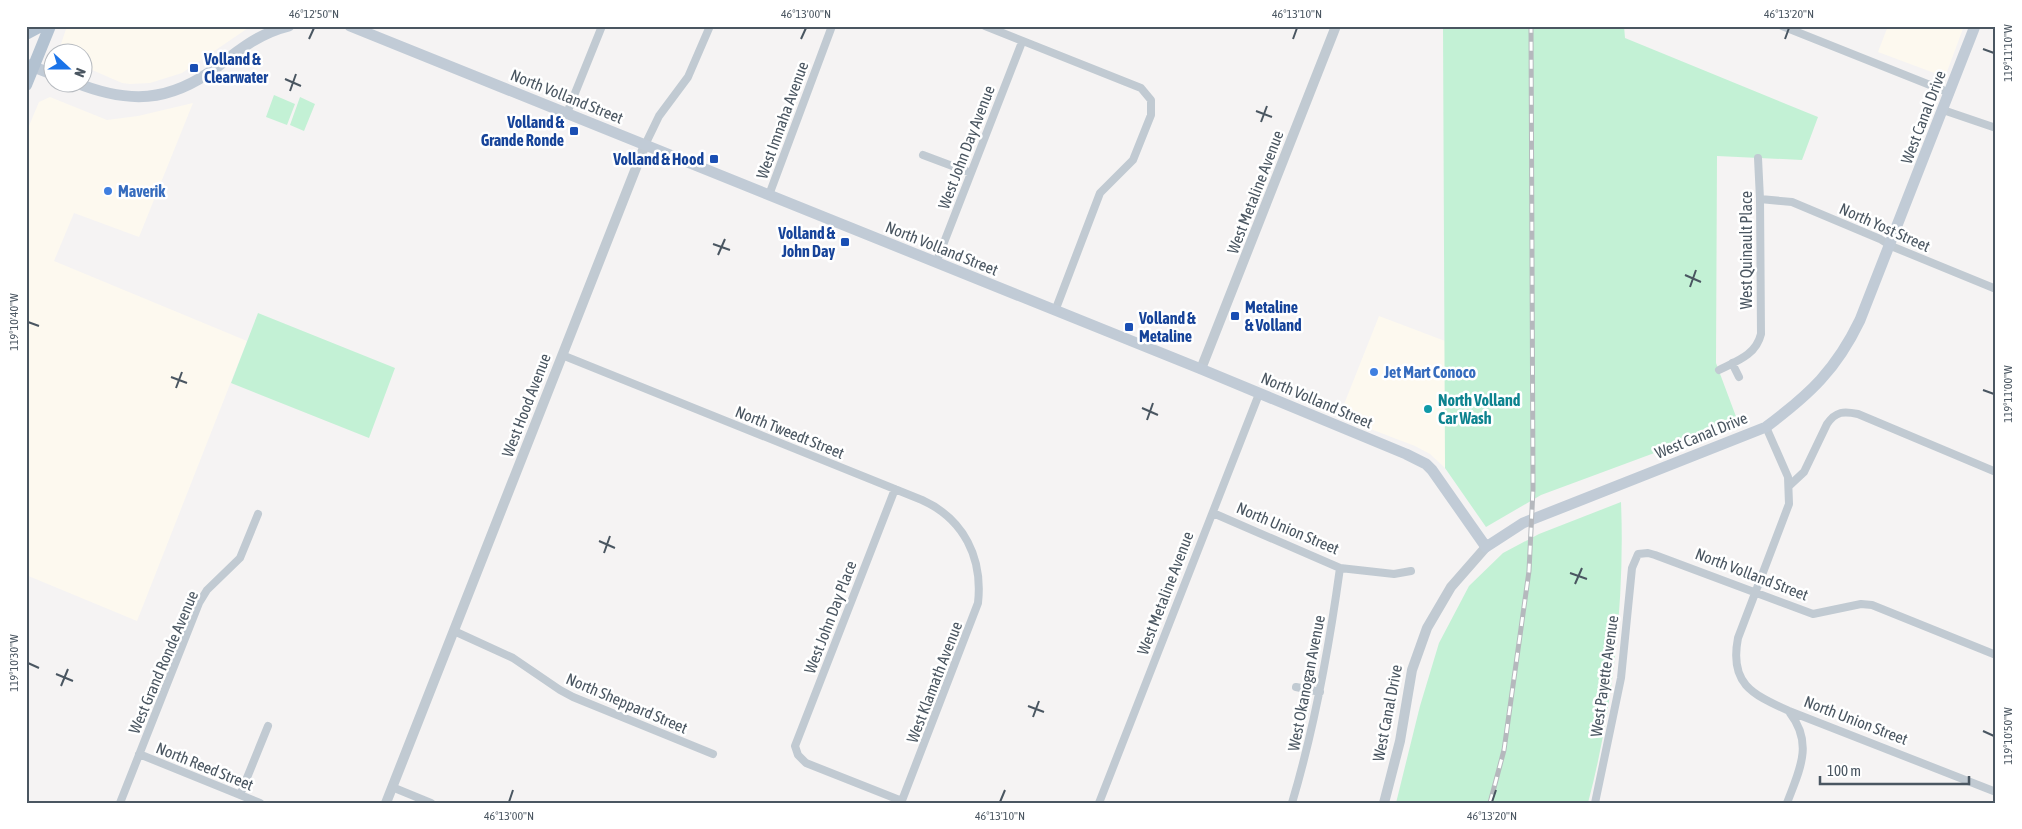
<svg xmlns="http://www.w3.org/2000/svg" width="2022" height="829" font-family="'Asap Condensed',sans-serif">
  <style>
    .commercial { fill: #fdf9ef }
    .green { fill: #c3f1d5 }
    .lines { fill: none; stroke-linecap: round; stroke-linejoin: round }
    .minor { stroke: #c1cad2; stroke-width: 8 }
    .tertiary { stroke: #c1cad2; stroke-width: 10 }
    .secondary { stroke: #c1cbd6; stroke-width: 11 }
    .primary { stroke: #b3c2d1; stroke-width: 12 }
    .rail-casing { stroke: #b5b8bd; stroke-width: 5 }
    .rail { stroke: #fff; stroke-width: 3; stroke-dasharray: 9; stroke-linecap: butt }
    .ticks { fill: none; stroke: #4a5661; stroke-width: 2 }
    .transit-dot { fill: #1a4fb4; stroke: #fff; stroke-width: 2 }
    .shop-dot { fill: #3f7fe0; stroke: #fff; stroke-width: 2 }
    .culture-dot { fill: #0f9aa8; stroke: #fff; stroke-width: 2 }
    .labels { text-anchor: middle; stroke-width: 5; stroke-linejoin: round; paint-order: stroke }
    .transit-label { font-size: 16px; font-weight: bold; fill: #164399; stroke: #fff; text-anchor: start }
    .street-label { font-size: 16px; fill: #4a5661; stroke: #fff }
    .shop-label { font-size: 16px; font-weight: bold; fill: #366cbe; stroke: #fff; text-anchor: start }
    .culture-label { font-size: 16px; font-weight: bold; fill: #0d838f; stroke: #fff; text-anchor: start }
    .neatline { fill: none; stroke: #4a5661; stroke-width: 2 }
    .ticks-label { font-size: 12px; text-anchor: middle; fill: #4a5661 }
  </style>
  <rect width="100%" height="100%" fill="#f5f3f3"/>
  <path class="commercial" d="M 67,26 L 251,26 L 182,73 L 150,83 L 130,84 L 122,83 L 83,66 L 82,52 L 62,52 L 60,47 Z
    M 1888,26 L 1964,26 L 1945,77 L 1878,52 Z
    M 50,97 L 107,120 L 138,116 L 193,103 L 139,237 L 74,213 L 54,261 L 247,341 L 137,621 L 26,575 L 26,133 L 39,102 Z
    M 1379,316 L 1445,341 L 1445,468 L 1430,454 L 1415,446 L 1339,417 Z"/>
  <path class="green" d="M 1443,26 L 1624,26 L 1625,38 L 1818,117 L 1802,160 L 1717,156 L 1716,363 L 1738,422 L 1541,495 L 1486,527 L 1445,468 Z
    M 274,95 L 295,104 L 287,125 L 266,117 Z
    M 300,97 L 315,104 L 304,131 L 290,125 Z
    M 258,313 L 395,368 L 369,438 L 231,383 Z
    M 1621,502 C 1625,599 1613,708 1588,803 L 1396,803 L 1420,706 L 1439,643 L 1469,586 L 1503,553 L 1539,534 Z"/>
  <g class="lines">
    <path class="minor" d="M 985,26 L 1141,88 L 1151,100 L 1151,115 L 1133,160 L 1100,193 L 1055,311
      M 1782,26 L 1950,93
      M 1943,110 L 1996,128
      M 567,113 L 602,26
      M 645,145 L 659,116 L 688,77 L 710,26
      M 923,155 L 971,173
      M 769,195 L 832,26
      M 1760,199 L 1792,202 L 1880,239 L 1891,246 L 1996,289
      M 936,263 L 1022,42
      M 562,355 L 922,500 C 964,519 983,558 978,603 L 901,803
      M 1732,363 L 1739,377
      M 1719,370 C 1737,361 1756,355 1761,334 L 1760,199 L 1758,158
      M 1766,427 L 1788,477 L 1789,504 L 1738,638 C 1729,684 1752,694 1789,711 L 1996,792
      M 1790,485 L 1804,472 L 1827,424 C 1836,411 1844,411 1858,414 L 1996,472
      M 895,489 L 795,746 L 798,755 L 806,763 L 902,801
      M 1213,513 L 1340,568 L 1394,574 L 1411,571
      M 454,631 L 513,658 L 560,690 L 573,697 L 713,754
      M 1296,687 L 1320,692
      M 139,754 L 260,803
      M 392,787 L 431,803
      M 240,795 L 268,726
      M 120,803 L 199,603 L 207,590 L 240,558 L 258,514
      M 1099,803 L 1259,394
      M 1292,803 C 1315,726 1329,648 1340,568
      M 1595,803 L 1621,678 L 1632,568 L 1638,554 L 1648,553 L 1655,555 L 1813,614 L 1861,604 L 1872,605 L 1996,655
      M 1787,803 C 1799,771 1814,744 1790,713"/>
    <path class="tertiary" d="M 1201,369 L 1336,26
      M 386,803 L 645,145
      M 1384,803 L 1400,741 L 1412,670 L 1427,628 L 1451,587 L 1486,547"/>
    <path class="secondary" d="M 350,26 L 1201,369 L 1406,454 L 1426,464 L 1432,470 L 1486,547 L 1523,523 L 1766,427 C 1810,394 1836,370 1860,320 L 1975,26
      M 26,64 L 52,74
      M 74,82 C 128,104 169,103 217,67 C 240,49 260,33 289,26"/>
    <path class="primary" d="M 26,34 L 41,26
      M 26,85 L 50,26"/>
    <defs>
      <path id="rail" d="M 1490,803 L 1504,750 L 1529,571 L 1533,489 L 1531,26"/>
    </defs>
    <use href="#rail" class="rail-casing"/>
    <use href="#rail" class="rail"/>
  </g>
  <path class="ticks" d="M 309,39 L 314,28M 801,39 L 806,28M 1293,39 L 1297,28M 1785,39 L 1789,28M 1983,49 L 1994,53M 285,79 L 301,86M 290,91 L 296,74M 1256,111 L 1272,117M 1261,122 L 1267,106M 713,244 L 730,250M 718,255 L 725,239M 1685,275 L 1701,282M 1690,287 L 1696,270M 28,322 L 39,326M 171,377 L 187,383M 176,388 L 182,372M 1983,390 L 1994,394M 1142,408 L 1158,415M 1147,420 L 1153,403M 599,541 L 615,548M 604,553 L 610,536M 1570,573 L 1587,579M 1575,584 L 1582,568M 28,663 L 39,668M 56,674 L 73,681M 61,686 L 68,669M 1028,706 L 1044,712M 1033,717 L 1039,701M 1983,731 L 1994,736M 509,802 L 513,790M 1000,802 L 1005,790M 1492,802 L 1496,790"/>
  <g class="transit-dot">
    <rect x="189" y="63" width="10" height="10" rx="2.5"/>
    <rect x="569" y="126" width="10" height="10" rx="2.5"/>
    <rect x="709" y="154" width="10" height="10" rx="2.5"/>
    <rect x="840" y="237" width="10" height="10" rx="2.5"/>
    <rect x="1230" y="311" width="10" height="10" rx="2.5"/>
    <rect x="1124" y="322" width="10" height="10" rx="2.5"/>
  </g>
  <g class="shop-dot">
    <circle cx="108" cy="191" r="5"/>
    <circle cx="1374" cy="372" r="5"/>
  </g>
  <circle class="culture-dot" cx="1428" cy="409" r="5"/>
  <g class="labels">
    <g class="transit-label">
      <text x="204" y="65">Volland &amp;<tspan x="204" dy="18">Clearwater</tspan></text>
      <text x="564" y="128" text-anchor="end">Volland &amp;<tspan x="564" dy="18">Grande Ronde</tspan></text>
      <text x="704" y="165" text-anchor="end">Volland &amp; Hood</text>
      <text x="835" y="239" text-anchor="end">Volland &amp;<tspan x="835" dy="18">John Day</tspan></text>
      <text x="1245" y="313">Metaline<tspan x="1245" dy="18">&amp; Volland</tspan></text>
      <text x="1139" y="324">Volland &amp;<tspan x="1139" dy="18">Metaline</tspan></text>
    </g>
    <g class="street-label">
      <text transform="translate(567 96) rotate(22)" y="6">North Volland Street</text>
      <text transform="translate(1923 117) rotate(-69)" y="6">West Canal Drive</text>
      <text transform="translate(782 120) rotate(-70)" y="6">West Imnaha Avenue</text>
      <text transform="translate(966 147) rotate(-69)" y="6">West John Day Avenue</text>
      <text transform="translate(1255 192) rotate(-69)" y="6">West Metaline Avenue</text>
      <text transform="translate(1885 227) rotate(24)" y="6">North Yost Street</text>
      <text transform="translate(942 248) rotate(22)" y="6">North Volland Street</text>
      <text transform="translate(1746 250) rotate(-90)" y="6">West Quinault Place</text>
      <text transform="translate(1317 400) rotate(23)" y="6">North Volland Street</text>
      <text transform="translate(526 405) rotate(-69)" y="6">West Hood Avenue</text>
      <text transform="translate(790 432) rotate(22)" y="6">North Tweedt Street</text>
      <text transform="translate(1701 435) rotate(-22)" y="6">West Canal Drive</text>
      <text transform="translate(1288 528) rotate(23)" y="6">North Union Street</text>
      <text transform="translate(1752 574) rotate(21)" y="6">North Volland Street</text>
      <text transform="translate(1165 593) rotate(-69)" y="6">West Metaline Avenue</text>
      <text transform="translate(830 617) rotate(-69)" y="6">West John Day Place</text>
      <text transform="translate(163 662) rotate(-67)" y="6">West Grand Ronde Avenue</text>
      <text transform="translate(1604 676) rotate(-82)" y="6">West Payette Avenue</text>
      <text transform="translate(934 682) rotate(-69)" y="6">West Klamath Avenue</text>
      <text transform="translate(1306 683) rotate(-79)" y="6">West Okanogan Avenue</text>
      <text transform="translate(627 703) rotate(23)" y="6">North Sheppard Street</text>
      <text transform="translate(1387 713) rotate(-79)" y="6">West Canal Drive</text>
      <text transform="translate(1856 720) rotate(21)" y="6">North Union Street</text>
      <text transform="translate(205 766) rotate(22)" y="6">North Reed Street</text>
    </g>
    <g class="shop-label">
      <text x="118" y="197">Maverik</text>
      <text x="1384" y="378">Jet Mart Conoco</text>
    </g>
    <g class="culture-label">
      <text x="1438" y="406">North Volland<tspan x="1438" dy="18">Car Wash</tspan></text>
    </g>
  </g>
  <rect width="2022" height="829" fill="none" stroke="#ffffff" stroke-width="55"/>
  <g transform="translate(68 68) rotate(111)"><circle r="24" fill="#ffffff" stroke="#b7bbc0"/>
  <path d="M0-4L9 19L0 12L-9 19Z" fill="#1a73e8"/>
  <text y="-8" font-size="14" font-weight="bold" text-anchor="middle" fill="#4a5661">N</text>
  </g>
  <path d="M1820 776v8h149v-8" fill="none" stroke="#4a5661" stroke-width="2.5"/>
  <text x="1827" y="776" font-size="15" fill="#4a5661" stroke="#ffffff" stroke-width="4" paint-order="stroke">100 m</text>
  <rect x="28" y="28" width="1966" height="774" class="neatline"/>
  <g class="ticks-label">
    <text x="314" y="18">46°12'50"N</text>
    <text x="806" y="18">46°13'00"N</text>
    <text x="1297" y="18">46°13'10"N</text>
    <text x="1789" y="18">46°13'20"N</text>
    <text transform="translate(2008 53) rotate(-90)" y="4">119°11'10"W</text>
    <text transform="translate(14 322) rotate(-90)" y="4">119°10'40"W</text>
    <text transform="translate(2008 394) rotate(-90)" y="4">119°11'00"W</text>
    <text transform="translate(14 663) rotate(-90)" y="4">119°10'30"W</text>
    <text transform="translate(2008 736) rotate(-90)" y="4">119°10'50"W</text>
    <text x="509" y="820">46°13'00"N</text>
    <text x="1000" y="820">46°13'10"N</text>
    <text x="1492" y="820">46°13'20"N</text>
  </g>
</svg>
